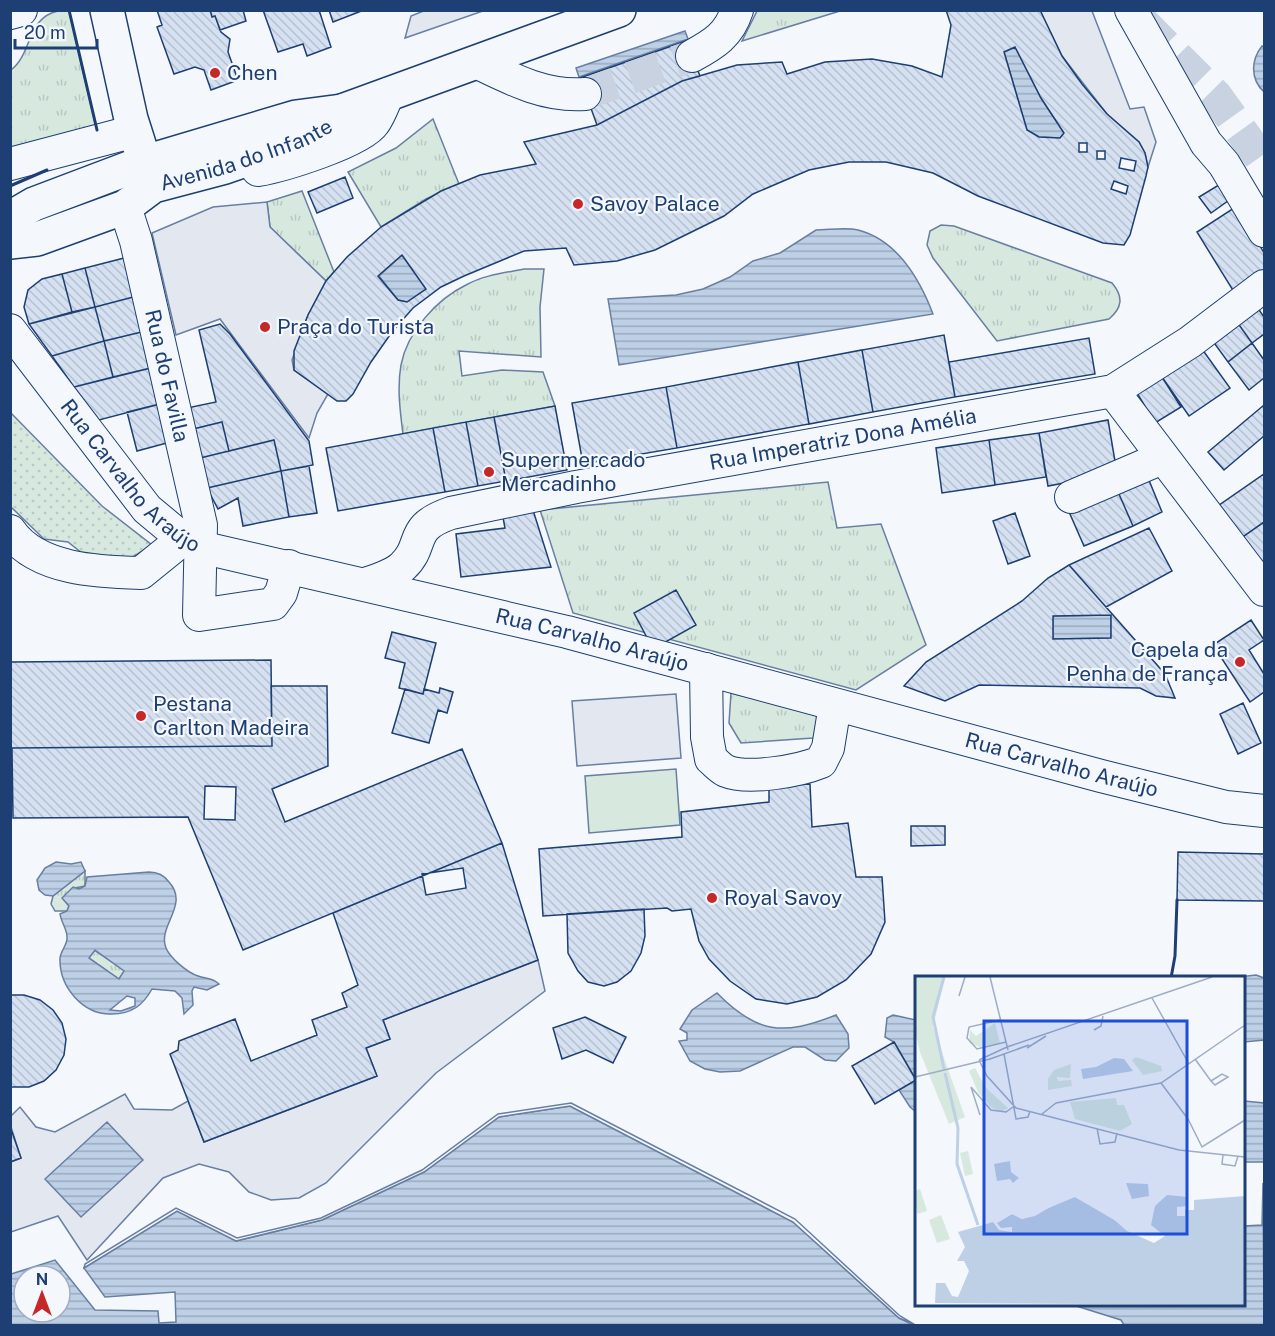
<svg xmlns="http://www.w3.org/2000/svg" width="1275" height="1336" font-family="'Public Sans',sans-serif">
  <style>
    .grass { fill: url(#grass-tufts); stroke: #687fa3; stroke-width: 1.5 }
    .park { fill: url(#park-dots); stroke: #687fa3; stroke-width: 1.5 }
    .pitch { fill: #d7e8df; stroke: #687fa3; stroke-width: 1.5 }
    .parking { fill: #e3e8f0; stroke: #687fa3; stroke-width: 1.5 }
    .water { fill: url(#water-rules); stroke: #687fa3; stroke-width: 1.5; fill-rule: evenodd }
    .pier { fill: #f4f7fb; stroke: #687fa3; stroke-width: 1.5 }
    .building { fill: url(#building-back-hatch); stroke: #1d3f73; stroke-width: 1.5; fill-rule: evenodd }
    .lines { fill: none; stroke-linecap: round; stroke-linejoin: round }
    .minor-tunnel { stroke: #c9d2e0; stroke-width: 32; stroke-dasharray: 32 16; stroke-linecap: butt }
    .major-tunnel { stroke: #c9d2e0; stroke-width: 33; stroke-dasharray: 33 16; stroke-linecap: butt }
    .minor-casing { stroke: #1d3f73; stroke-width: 34 }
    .major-casing { stroke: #1d3f73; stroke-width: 36 }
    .minor { stroke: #f4f7fb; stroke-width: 32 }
    .major { stroke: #f4f7fb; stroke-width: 33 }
    .wall { stroke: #1d3f73; stroke-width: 3 }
    .poi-dot { fill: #c62828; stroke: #f4f7fb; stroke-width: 2 }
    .labels { text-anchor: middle; stroke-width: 4.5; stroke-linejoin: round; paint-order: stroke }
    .poi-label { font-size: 21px; fill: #1d3f73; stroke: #f4f7fb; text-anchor: start }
    .street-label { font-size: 21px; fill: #1d3f73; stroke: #f4f7fb }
    .inset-river { fill: none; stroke: #bed0e5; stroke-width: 3 }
    .inset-road { fill: none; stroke: #9eadc5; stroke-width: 1.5 }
    .view { fill: #1d4ed8; fill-opacity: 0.15; stroke: #1d4ed8; stroke-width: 3 }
    .inset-edge { fill: none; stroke: #1d3f73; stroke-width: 3 }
  </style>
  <defs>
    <pattern id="grass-tufts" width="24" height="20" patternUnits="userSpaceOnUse" patternTransform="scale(1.5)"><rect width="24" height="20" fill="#d7e8df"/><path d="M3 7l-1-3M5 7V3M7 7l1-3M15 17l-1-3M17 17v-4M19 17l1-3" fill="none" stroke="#b8c8c3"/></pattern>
    <pattern id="park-dots" width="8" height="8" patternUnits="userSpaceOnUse" patternTransform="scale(1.5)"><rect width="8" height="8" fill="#d7e8df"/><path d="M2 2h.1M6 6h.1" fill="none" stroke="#b8c8c3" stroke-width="1.8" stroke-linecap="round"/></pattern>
    <pattern id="water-rules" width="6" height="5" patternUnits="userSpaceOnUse" patternTransform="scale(1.5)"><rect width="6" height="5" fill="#bed0e5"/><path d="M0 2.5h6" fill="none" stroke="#9aaabe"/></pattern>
    <pattern id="building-back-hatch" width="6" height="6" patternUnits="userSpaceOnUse" patternTransform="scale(1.5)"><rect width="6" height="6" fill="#d5e0f0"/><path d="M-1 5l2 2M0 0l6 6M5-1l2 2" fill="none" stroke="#b6c1d1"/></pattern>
  </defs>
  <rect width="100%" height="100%" fill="#f4f7fb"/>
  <path class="grass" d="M 58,11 L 69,11 L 98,136 L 11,157 L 11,70 C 33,53 26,18 58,11 Z
    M 757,11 L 757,10 L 840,11 L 742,41 Z
    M 433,119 L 459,184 L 426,199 L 381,227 L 348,172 L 396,148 Z
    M 302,191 L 334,272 L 326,281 L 270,227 L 267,202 Z
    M 941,225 L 954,226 L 1112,283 C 1124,297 1122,308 1109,319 L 997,341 L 933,258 L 927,245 L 930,231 Z
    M 524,269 L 544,269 L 540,307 L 541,357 L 459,351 L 462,376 L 502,370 L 543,372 L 555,406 L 403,434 C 400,411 397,387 401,365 C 407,332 437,299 466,285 C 484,275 504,273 524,269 Z
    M 828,482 L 837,528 L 881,524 L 926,645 L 856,690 L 573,613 L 540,510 Z
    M 731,693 L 816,714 L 820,732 L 813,738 L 741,743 L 729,723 Z
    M 85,871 L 85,886 L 75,888 L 63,898 L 69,906 L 67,911 L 55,911 L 51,904 L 53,896 Z
    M 94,950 L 125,971 L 119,979 L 89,958 Z"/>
  <path class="park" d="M 10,412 L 102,506 L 152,545 L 107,573 L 68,542 L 44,539 L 11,507 Z"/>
  <path class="pitch" d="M 676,769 L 680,825 L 589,833 L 585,776 Z"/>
  <path class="parking" d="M 426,10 L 483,10 L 483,11 L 405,38 L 411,16 Z
    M 1040,11 L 1092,11 L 1130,109 L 1144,107 L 1156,142 L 1148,167 L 1145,153 L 1139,142 L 1107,114 L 1062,56 Z
    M 267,202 L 270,227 L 326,281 L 308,315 L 292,360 L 294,370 L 328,394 L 317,413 L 309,438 L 220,319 L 176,335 L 152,233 L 213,207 Z
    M 676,694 L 681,758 L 577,766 L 572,701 Z
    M 538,960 L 545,991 L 436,1073 L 326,1183 L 299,1198 L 271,1200 L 249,1192 L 229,1172 L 199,1164 L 163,1178 L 87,1260 L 58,1216 L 11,1232 L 11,1162 L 21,1158 L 11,1127 L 10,1117 L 20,1107 L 36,1127 L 55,1132 L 125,1094 L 134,1109 L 172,1110 L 188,1101 L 204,1142 L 377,1076 L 366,1048 L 390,1039 L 383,1020 Z"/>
  <path class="water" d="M 685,31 L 688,39 L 579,77 L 576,68 Z
    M 1262,46 L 1264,47 L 1264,92 C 1250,79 1251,60 1262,46 Z
    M 1015,47 L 1041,98 L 1064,133 L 1060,138 L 1039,137 L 1027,130 L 1004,52 Z
    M 816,230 C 829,230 846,227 858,230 C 897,240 920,280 933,314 L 619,365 L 608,299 L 676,295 L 703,289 L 730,277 L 753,261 L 780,253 Z
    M 402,255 L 426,289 L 407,302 L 398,300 L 379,276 Z
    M 1111,615 L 1111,638 L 1053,639 L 1053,616 Z
    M 56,862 L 71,864 L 81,862 L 85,871 L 53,896 L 45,895 L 39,890 L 37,880 L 45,868 Z
    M 149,872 C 157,872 164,875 169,882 C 190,905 157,926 166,948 C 170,958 188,973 198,976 C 206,979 212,977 219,984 L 207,990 L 194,987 L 192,991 L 193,1005 L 184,1014 L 182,998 L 175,991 L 152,989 C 143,1005 132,1014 112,1014 C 83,1015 59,987 60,958 C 61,950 68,944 67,937 C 67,929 61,922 60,914 L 67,911 L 69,906 L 62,898 L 73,887 L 79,889 L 85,886 L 87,877 ZM 95,950 L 124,971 L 119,979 L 89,958 ZM 127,996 L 135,998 L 135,1006 L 121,1011 L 110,1010 Z
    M 1256,975 L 1264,978 L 1264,1040 L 1244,1042 L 1244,978 L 1239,977 Z
    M 717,993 C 757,1034 783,1036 836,1015 L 848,1034 L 849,1048 L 836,1061 L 825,1060 L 805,1047 L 793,1047 L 740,1071 L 720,1072 L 705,1069 L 690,1061 L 679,1041 L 687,1040 L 687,1033 L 680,1029 L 692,1010 Z
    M 893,1015 L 916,1020 L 916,1112 L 910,1107 L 899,1090 L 916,1080 L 894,1042 L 885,1037 L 887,1018 Z
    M 1244,1101 L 1264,1103 L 1264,1162 L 1244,1162 Z
    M 570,1106 L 793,1222 L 899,1318 L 914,1325 L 11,1326 L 11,1274 L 55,1260 L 95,1310 L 158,1311 L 159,1323 L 176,1322 L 175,1292 L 105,1297 L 84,1268 L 177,1211 L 236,1241 L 322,1220 L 424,1172 L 499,1117 ZM 24,1276 L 60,1276 L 60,1312 L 24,1312 Z
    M 107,1122 L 143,1160 L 81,1217 L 45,1179 Z
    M 1263,1183 L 1264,1325 L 1124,1325 L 1121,1320 L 1073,1305 L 1244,1304 L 1244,1226 L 1262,1225 Z"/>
  <path class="pier" d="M 571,1103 L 795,1219 L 900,1316 L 917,1326 L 899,1318 L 793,1222 L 570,1106 L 499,1117 L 424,1172 L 322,1220 L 236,1241 L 177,1211 L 84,1268 L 85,1264 L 176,1208 L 237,1238 L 321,1218 L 422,1170 L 498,1114 Z"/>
  <path class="building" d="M 157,10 L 210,10 L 212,17 L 215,16 L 221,32 L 230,39 L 228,52 L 238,80 L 211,90 L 204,70 L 195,67 L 174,74 L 157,27 L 162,25 Z
    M 210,10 L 243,10 L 246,21 L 220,30 L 215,16 L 212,17 Z
    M 263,10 L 319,10 L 331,47 L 307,56 L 303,44 L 278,52 Z
    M 329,10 L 364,10 L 333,22 Z
    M 946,10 L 1040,10 L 1062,56 L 1082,84 L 1107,114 L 1139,142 L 1145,153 L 1148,167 L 1146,176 L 1130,235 L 1124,245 L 1103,243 L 978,196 L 933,173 L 886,162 L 849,162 L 809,170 L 753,194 L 724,216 L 655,250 L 617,261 L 574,265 L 566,248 L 524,251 L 464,276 L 441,287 L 413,308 L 392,332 L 371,362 L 353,394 L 346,401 L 337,401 L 294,370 L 294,351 L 308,315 L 326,281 L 347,257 L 381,227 L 441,191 L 480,175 L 536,164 L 524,142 L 597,125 L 682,81 L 737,65 L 782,62 L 787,74 L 825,62 L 872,59 L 912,66 L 942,77 L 951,25 ZM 1015,47 L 1041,98 L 1064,133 L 1060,138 L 1039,137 L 1027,130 L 1004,52 ZM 1079,143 L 1087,143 L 1087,152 L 1079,152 ZM 1097,151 L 1105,151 L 1105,159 L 1097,159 ZM 1121,158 L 1136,161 L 1134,171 L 1119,168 ZM 1114,181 L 1128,186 L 1126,194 L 1111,189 ZM 402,255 L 426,289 L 407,302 L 398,300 L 378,276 Z
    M 686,41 L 700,76 L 682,81 L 597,125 L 580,78 Z
    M 345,177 L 353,198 L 317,213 L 308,192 Z
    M 1222,183 L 1232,198 L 1211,213 L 1199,197 Z
    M 1237,206 L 1264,253 L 1264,271 L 1234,292 L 1197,232 Z
    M 132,256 L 141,295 L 95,307 L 85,268 Z
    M 85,268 L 95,307 L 72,312 L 62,274 Z
    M 62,274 L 72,312 L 29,324 L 24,307 L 28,290 L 42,279 Z
    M 141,295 L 150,330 L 104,341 L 95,307 Z
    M 95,307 L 104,341 L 52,356 L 29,324 Z
    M 1257,307 L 1264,317 L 1264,334 L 1252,343 L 1237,322 Z
    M 1237,322 L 1252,343 L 1228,362 L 1212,340 Z
    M 220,324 L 230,334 L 309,441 L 313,465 L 281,471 L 274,440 L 229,451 L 222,422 L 193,429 L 187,408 L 216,402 L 199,330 Z
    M 150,330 L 159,366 L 113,377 L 104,341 Z
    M 944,335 L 955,397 L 873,412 L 862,350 Z
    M 1089,338 L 1095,374 L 955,397 L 949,362 Z
    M 104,341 L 113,377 L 74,387 L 52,356 Z
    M 1252,343 L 1264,360 L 1264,378 L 1249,390 L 1228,362 Z
    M 1202,349 L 1230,388 L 1189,416 L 1162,377 Z
    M 862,350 L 873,412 L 809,424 L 798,362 Z
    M 798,362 L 809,424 L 677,448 L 666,387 Z
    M 159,366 L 168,402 L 99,420 L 74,387 Z
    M 1162,377 L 1181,407 L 1155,423 L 1137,393 Z
    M 666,387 L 677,448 L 583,464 L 572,403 Z
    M 168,402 L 178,440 L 137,451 L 127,412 Z
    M 1264,405 L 1264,436 L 1224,470 L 1208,452 Z
    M 555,406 L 567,470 L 506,481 L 494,417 Z
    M 494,417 L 506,481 L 478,486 L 466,422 Z
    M 1108,420 L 1117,473 L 1048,486 L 1039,433 Z
    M 222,422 L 229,451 L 200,458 L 193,429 Z
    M 466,422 L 478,486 L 445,492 L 433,428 Z
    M 433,428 L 445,492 L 338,511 L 326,448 Z
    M 1039,433 L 1046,477 L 995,485 L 989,440 Z
    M 274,440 L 281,471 L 207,488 L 200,458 Z
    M 989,440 L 995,485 L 942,493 L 936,448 Z
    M 309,466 L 317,513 L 289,517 L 281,471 Z
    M 281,471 L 289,517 L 243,526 L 238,498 L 218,509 L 207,488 Z
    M 1146,473 L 1162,512 L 1133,526 L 1115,485 Z
    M 1264,474 L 1264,522 L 1237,541 L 1215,508 Z
    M 1115,485 L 1133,526 L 1084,546 L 1066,505 Z
    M 532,507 L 551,567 L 461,577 L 456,534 L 505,528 L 502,512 Z
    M 1015,513 L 1030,556 L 1008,564 L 993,521 Z
    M 1264,522 L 1264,562 L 1256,567 L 1237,541 Z
    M 1149,528 L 1172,571 L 1106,607 L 1069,565 Z
    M 1069,565 L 1165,674 L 1175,698 L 1156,696 L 1140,688 L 979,685 L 945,701 L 904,686 L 926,662 L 1022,601 L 1048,578 ZM 1111,615 L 1111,638 L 1053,639 L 1053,616 Z
    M 676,590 L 696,625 L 653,649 L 634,613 Z
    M 1251,620 L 1264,640 L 1249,650 L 1264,674 L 1264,692 L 1250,702 L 1213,645 Z
    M 392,632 L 436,643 L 423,694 L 399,688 L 405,663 L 385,658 Z
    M 271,660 L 272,746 L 10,748 L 10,662 Z
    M 271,686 L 327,686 L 328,766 L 272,789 L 285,822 L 462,749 L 502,843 L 243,950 L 188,817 L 13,818 L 12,748 L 272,746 Z
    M 440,688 L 453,692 L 447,713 L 438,710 L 429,743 L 392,733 L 405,689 L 423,694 L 424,689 L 439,693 Z
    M 1243,703 L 1261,743 L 1238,754 L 1220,714 Z
    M 810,784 L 812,827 L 848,823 L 856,877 L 882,877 L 885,922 L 871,954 L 846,980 L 817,997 L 787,1004 L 756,999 L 730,981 L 709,959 L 699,941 L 691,909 L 672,911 L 667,908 L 543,916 L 539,849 L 682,837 L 681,812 L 769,802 L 769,786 Z
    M 205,786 L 236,787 L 235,820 L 204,819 Z
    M 911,826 L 945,826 L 945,845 L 911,846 Z
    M 502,843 L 538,960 L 383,1020 L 390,1039 L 366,1048 L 377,1076 L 204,1142 L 170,1054 L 178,1050 L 179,1041 L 235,1019 L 251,1061 L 317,1035 L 312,1020 L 347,1007 L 342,993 L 358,985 L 333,913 Z
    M 1178,852 L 1264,854 L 1264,901 L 1177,900 Z
    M 463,868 L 466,888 L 426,895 L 422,874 Z
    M 644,909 L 645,936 L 641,953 L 631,971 L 617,982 L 604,986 L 588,982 L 578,971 L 568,953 L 567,914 Z
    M 10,995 L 24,995 L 40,1000 L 53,1010 L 62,1023 L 66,1039 L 64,1055 L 56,1070 L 44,1081 L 29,1087 L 10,1087 Z
    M 585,1017 L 626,1037 L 613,1063 L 586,1050 L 562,1059 L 553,1028 Z
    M 894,1042 L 916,1080 L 875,1104 L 852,1066 Z
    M 12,1132 L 21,1158 L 10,1162 L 10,1133 Z"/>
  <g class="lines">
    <path class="minor-tunnel" d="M 585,94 L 692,56"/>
    <path class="major-tunnel" d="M 1142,22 L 1216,96 L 1264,163"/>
    <defs>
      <g id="minor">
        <path d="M 1131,10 L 1206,143 L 1224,164 L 1264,231"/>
        <path d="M 10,13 L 21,10"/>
        <path d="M 692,56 C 714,44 729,35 737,10"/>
        <path d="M 476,62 C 511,79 545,97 585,94"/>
        <path d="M 10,164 L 135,131"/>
        <path d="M 258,170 C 282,166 361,142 374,123 C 380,115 384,103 388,94"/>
        <path id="s1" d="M 125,207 L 136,241 L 201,525 L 199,615 L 273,604 L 281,593 L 289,566"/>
        <path id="s2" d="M 10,330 L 147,509 L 183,539 L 200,547 L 567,632 L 1101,776 L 1226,807 L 1264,811"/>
        <path d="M 1113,391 L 1264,590"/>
        <path d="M 1071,497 L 1162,458"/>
        <path d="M 10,531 C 36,570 100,572 141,573 L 183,539"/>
        <path id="s3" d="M 365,584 C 377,580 394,575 403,566 C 426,544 407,528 451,513 L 576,487 L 1113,391 L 1190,342 L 1264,286"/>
        <path d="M 706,669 L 707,737 L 711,759 C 715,762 720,768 726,771 C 748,780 799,771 821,762 L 828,748 L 835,705"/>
      </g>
      <g id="major">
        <path d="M 107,10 L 131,119 L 151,182"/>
        <path d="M 10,218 L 34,204 L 145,162 L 296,117 L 342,111 L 619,10"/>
        <path id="s4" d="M 10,242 L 37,239 L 125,207 L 153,186 L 225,167 L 305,139 L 326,127 L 342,111"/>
      </g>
    </defs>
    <use href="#minor" class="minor-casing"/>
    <use href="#major" class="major-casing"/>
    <use href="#minor" class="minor"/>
    <use href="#major" class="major"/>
    <path class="wall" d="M 69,10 L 97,130
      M 10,186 L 47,170
      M 1171,978 L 1175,956 L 1177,900"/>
  </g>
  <g class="poi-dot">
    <circle cx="215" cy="73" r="6"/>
    <circle cx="578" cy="204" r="6"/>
    <circle cx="265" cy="327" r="6"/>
    <circle cx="489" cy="472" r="6"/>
    <circle cx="1240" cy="662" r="6"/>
    <circle cx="141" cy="716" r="6"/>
    <circle cx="712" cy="898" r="6"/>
  </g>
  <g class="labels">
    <g class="poi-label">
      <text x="227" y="80">Chen</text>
      <text x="590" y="211">Savoy Palace</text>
      <text x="277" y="334">Praça do Turista</text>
      <text x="501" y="467">Supermercado<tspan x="501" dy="24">Mercadinho</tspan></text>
      <text x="1228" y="657" text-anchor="end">Capela da<tspan x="1228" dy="24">Penha de França</tspan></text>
      <text x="153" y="711">Pestana<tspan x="153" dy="24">Carlton Madeira</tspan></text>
      <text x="724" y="905">Royal Savoy</text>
    </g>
    <g class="street-label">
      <text dy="7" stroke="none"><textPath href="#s4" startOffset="254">Avenida do Infante</textPath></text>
      <text dy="7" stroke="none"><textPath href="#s1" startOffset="174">Rua do Favilla</textPath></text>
      <text dy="7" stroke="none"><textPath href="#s3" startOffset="516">Rua Imperatriz Dona Amélia</textPath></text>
      <text dy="7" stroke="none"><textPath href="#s2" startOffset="190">Rua Carvalho Araújo</textPath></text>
      <text dy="7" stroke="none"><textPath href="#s2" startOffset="694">Rua Carvalho Araújo</textPath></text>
      <text dy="7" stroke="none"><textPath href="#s2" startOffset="1180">Rua Carvalho Araújo</textPath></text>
    </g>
  </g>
  <g transform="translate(915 976)">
    <rect width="330" height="330" fill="#f4f7fb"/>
    <path d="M 80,47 L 85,67 L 65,71 L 54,67 L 55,54 L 61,60 ZM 221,81 L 246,90 L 247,95 L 228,99 L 217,84 ZM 156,88 L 155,102 L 142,101 L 143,105 L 156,104 L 157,110 L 133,114 L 133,103 L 139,94 ZM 201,122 L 202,129 L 209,129 L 217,148 L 205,155 L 160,143 L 155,126 Z" fill="#d7e8df"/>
    <path d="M 0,1 L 30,1 L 18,51 L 50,141 L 34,148 L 5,76 L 0,54 ZM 60,92 L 71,112 L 93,132 L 86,136 L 76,131 L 63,116 L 54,95 Z" fill="#d7e8df"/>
    <path d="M 53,175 L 58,198 L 50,200 L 45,177 ZM 5,213 L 12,235 L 2,238 L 0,215 ZM 26,239 L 35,263 L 22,267 L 14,244 Z" fill="#d7e8df"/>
    <path d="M 199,82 L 209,83 L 218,95 L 168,103 L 166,93 L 181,91 ZM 95,185 L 96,196 L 104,202 L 98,207 L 95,203 L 82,205 L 79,188 ZM 211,207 L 233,208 L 234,220 L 217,223 ZM 252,219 L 273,221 L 272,230 L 262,231 L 262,240 L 270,240 L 270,234 L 279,234 L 279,224 L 330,220 L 330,329 L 20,327 L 21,307 L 30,307 L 37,320 L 43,321 L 54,295 L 49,285 L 42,285 L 50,271 L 43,256 L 78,246 L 84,254 L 97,256 L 97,251 L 86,252 L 82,247 L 97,238 L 107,243 L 160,221 L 195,240 L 212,255 L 239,267 L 250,260 L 236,249 L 240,230 Z" fill="#bed0e5"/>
    <path d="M 160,218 L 197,237 L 235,265 L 160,221 L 149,223 L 120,240 L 107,243 L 97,238 L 82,247 L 96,235 L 107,240 L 119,237 L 147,220 Z" fill="#f4f7fb"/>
    <path class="inset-river" d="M 29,1 L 18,41 L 29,93M 30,97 L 43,152 L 42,188 L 63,249"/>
    <path class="inset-road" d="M 75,1 L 93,74M 44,20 L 50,1M 237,22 L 274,88M 85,44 L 54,51 L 52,62 L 62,73 L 91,66M 179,54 L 186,50 L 188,40M 112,72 L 131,60M 89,78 L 101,143 L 113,141 L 115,135M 280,83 L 296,105 L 300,109 L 313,101 L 307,98 L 296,105M 64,84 L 72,100 L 101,132 L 264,174 L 330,181M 64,84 L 92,71 L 297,1M 0,101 L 75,83 L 114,69M 246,107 L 273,143 L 287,171 L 330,144M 127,138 L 141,127 L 246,107 L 330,49M 65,139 L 56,111 L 76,134 L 91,136 L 98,131M 182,152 L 185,168 L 200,166 L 202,157M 308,179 L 307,188 L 320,190 L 323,180"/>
    <path class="view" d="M 69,45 L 272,45 L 272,258 L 69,258 Z"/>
    <rect width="330" height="330" class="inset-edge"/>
  </g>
  <rect width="1275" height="1336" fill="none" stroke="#1d3f73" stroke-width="24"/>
  <g transform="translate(42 1294)"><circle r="28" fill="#f4f7fb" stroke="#9eadc5" stroke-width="1.5"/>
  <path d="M0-4.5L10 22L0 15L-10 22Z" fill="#c62828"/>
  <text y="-9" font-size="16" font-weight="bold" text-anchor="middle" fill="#1d3f73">N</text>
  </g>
  <path d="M15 39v9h82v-9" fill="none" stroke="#1d3f73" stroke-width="3"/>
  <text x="24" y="39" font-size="18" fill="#1d3f73" stroke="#f4f7fb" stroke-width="4.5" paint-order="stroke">20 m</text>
</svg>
